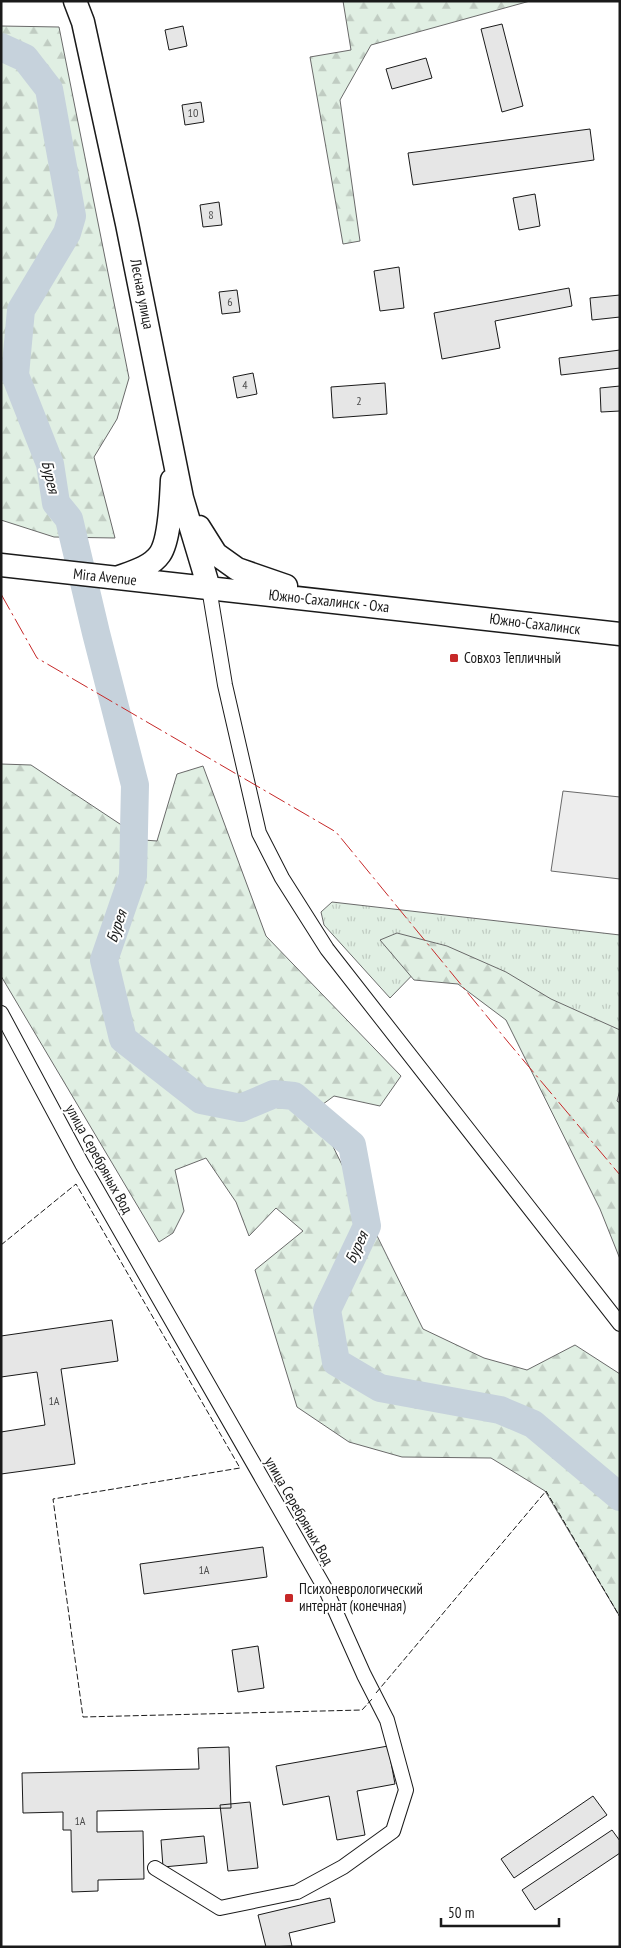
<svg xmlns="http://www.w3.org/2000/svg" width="621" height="1948" font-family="'PT Sans Narrow',sans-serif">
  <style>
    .grass { fill: url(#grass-tufts); stroke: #6a6a6a }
    .forest { fill: url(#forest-firs); stroke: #6a6a6a }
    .parking { fill: #ededed; stroke: #6a6a6a }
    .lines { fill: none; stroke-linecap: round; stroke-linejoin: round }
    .river { stroke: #c6d2dc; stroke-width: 28 }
    .building { fill: #e6e6e6; stroke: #1a1a1a }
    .minor-casing { stroke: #1a1a1a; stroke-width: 16 }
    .primary-casing { stroke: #1a1a1a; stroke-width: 25 }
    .minor { stroke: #fff; stroke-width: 14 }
    .primary { stroke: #fff; stroke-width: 22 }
    .fence { stroke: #1a1a1a; stroke-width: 1; stroke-dasharray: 6 2.5; stroke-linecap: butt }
    .power { stroke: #c62828; stroke-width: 1; stroke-dasharray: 18 4 2.5 4; stroke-linecap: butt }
    .poi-dot { fill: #c62828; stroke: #fff; stroke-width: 2 }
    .labels { text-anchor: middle; stroke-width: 4; stroke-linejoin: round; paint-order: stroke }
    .number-label { font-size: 12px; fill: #4d4d4d }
    .street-label { font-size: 15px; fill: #1a1a1a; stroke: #fff }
    .poi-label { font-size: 15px; fill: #1a1a1a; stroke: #fff; text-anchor: start }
    .water-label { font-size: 16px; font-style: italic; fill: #1a1a1a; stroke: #fff }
  </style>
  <defs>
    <pattern id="grass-tufts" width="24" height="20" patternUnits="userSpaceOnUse" patternTransform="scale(1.25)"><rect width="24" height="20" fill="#e0efe3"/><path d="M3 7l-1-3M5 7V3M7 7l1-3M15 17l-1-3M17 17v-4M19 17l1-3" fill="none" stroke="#c0ccc2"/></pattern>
    <pattern id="forest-firs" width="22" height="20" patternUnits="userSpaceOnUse" patternTransform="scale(1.25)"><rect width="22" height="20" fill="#e0efe3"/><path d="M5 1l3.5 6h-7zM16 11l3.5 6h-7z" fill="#c0ccc2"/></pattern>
  </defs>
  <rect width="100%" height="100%" fill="#fff"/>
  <path class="grass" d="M 332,902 L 620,935 L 620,1060 L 426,961 L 390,998 L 324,925 L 321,912 Z"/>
  <path class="forest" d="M 343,1 L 530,1 L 371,45 L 340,100 L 360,241 L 343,244 L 310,57 L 351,50 Z
    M 1,26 L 59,27 L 129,378 L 117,419 L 94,457 L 115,538 L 54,537 L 1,520 Z
    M 1,764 L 31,765 L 144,840 L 157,841 L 177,774 L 203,766 L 266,936 L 401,1076 L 380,1106 L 334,1096 L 315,1110 L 423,1329 L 484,1358 L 527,1370 L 575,1345 L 620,1374 L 620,1617 L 545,1491 L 491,1458 L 402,1457 L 349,1442 L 297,1407 L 255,1270 L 303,1231 L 276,1208 L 249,1236 L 236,1202 L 206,1158 L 175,1170 L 184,1211 L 173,1233 L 159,1242 L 1,976 Z
    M 397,933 L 447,946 L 506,972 L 551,999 L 620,1030 L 620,1090 L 617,1101 L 620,1103 L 620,1259 L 600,1209 L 506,1020 L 458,984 L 414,980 L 380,940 Z"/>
  <path class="parking" d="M 563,791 L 620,797 L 620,879 L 551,871 Z"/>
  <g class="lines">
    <path class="river" d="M 1,47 L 25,58 L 49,89 L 72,216 L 67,233 L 21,310 L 15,375 L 50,464 L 56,503 L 69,519 L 96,633 L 135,785 L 133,876 L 104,960 L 123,1039 L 201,1100 L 241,1108 L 274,1094 L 294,1096 L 352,1145 L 367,1226 L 327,1310 L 336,1362 L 380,1388 L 500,1410 L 533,1424 L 620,1497"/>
  </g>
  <path class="building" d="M 502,24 L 523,106 L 502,112 L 481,29 Z
    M 183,26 L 187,46 L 169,50 L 165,30 Z
    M 426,58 L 432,78 L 392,89 L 386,69 Z
    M 201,102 L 204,122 L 185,125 L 182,105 Z
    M 590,129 L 594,160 L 413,185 L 408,153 Z
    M 535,194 L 540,226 L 519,230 L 513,198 Z
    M 219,202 L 222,225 L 203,227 L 200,205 Z
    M 399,267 L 404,308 L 380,311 L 374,271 Z
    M 569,288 L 572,306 L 495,321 L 500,348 L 442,359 L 434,313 Z
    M 237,290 L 240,312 L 222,314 L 219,292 Z
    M 620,295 L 620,317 L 592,320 L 590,298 Z
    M 620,350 L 620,368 L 561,375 L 559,358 Z
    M 253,373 L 257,394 L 237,398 L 233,377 Z
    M 385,383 L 387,414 L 333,418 L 331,387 Z
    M 620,386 L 620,411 L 601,412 L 600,388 Z
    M 112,1320 L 118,1361 L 61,1369 L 75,1464 L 1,1474 L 1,1432 L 45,1425 L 37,1372 L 1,1377 L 1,1336 Z
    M 263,1547 L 267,1577 L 144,1594 L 140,1564 Z
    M 258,1646 L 264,1688 L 238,1692 L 232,1650 Z
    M 388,1746 L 395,1784 L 357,1791 L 365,1835 L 337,1840 L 329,1796 L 283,1805 L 276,1766 Z
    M 229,1747 L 231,1808 L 97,1811 L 97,1832 L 143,1831 L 144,1879 L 98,1880 L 98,1891 L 72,1892 L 71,1830 L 63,1830 L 63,1812 L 23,1813 L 22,1773 L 199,1769 L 198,1748 Z
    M 593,1796 L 607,1815 L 514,1878 L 501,1859 Z
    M 250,1802 L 258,1868 L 228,1871 L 220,1805 Z
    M 612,1830 L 620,1841 L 620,1853 L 535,1910 L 522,1890 Z
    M 204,1836 L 207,1863 L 163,1867 L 161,1840 Z
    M 330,1898 L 335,1922 L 289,1933 L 292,1946 L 266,1947 L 258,1915 Z"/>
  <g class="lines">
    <defs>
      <path id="minor" d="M 209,588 L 225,685 L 259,833 L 282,878 L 327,949 L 620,1324
        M 1,1013 L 82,1164 L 326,1590 L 364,1675 L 387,1720 L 406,1790 L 393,1831 L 343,1867 L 297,1892 L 220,1908 L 155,1868"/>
      <path id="primary" d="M 75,1 L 83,22 L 127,224 L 182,498 L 209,588
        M 199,527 L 216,554 L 237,569 L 286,586
        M 1,565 L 620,634
        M 119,577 C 133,572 151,567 160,554 C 170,539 171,499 172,480"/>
    </defs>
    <use href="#minor" class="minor-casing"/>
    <use href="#primary" class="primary-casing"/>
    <use href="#minor" class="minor"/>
    <use href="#primary" class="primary"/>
    <path class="fence" d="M 1,1245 L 76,1184 L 240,1468 L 53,1499 L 83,1717 L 362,1710 L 372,1699
      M 376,1693 L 546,1491 L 620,1617"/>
    <path class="power" d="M 1,594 L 37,658 L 336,832 L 508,1042 L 620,1175"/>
  </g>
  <g class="poi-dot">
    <rect x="449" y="653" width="10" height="10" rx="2.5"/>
    <rect x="284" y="1593" width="10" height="10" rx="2.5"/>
  </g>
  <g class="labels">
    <g class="number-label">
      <text x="193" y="117">10</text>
      <text x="211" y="219">8</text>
      <text x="230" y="306">6</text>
      <text x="245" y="389">4</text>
      <text x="359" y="405">2</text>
      <text x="54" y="1405">1А</text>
      <text x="204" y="1574">1А</text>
      <text x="80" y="1825">1А</text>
    </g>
    <g class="street-label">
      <text transform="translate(142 294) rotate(79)" y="5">Лесная улица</text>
      <text transform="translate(105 577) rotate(6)" y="5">Mira Avenue</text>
      <text transform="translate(329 601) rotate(6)" y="5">Южно-Сахалинск - Оха</text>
      <text transform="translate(535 624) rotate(7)" y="5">Южно-Сахалинск</text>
      <text transform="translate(99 1159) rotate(61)" y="5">улица Серебряных Вод</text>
      <text transform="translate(299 1511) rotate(60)" y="5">улица Серебряных Вод</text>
    </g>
    <g class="poi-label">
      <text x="464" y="663">Совхоз Тепличный</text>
      <text x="299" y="1594">Психоневрологический<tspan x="299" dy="17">интернат (конечная)</tspan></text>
    </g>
    <g class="water-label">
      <text transform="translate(51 477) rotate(77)" y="6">Бурея</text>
      <text transform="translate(116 926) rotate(-71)" y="6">Бурея</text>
      <text transform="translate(356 1247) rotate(-65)" y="6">Бурея</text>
    </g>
  </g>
  <rect width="621" height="1948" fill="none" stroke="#1a1a1a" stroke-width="5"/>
  <path d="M441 1918v8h118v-8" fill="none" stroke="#1a1a1a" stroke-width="2.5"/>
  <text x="448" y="1918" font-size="15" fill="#1a1a1a" stroke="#ffffff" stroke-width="4" paint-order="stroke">50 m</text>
</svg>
